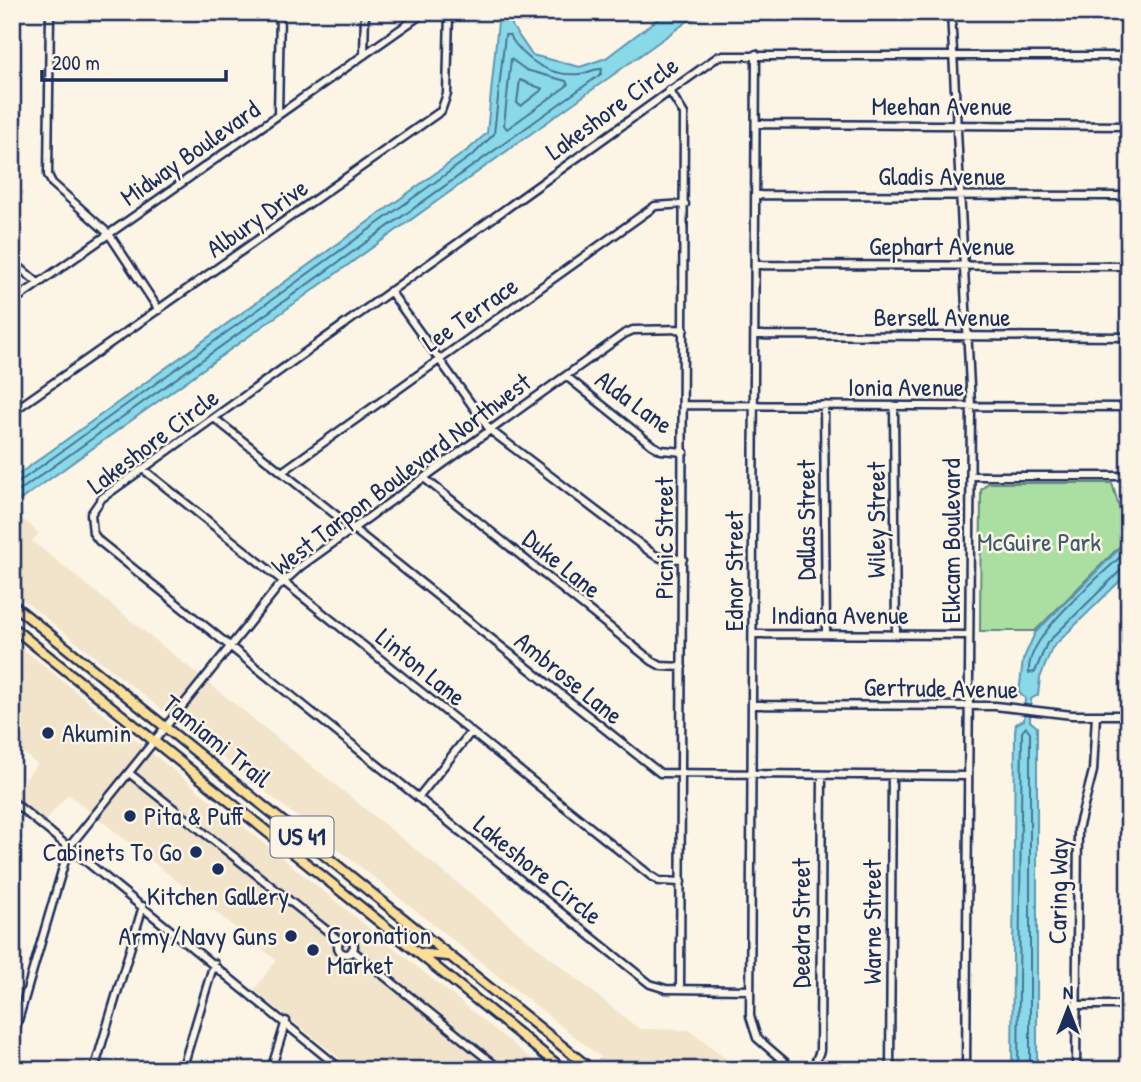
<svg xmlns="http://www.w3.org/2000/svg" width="1141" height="1082" font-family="'Patrick Hand',sans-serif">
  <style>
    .built { fill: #f2e3cb }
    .green { fill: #aadfa1; stroke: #628780; stroke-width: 2 }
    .water { fill: #8ad9e8; stroke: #5e95b1; stroke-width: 2 }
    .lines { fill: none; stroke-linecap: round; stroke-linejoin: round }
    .shore { stroke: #477395; stroke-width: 2 }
    .minor-casing { stroke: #1b2f5e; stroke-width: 11 }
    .major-casing { stroke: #1b2f5e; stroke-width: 13 }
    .minor { stroke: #fcf5e5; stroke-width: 6 }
    .major { stroke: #fcde96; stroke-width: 8 }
    .poi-dot { fill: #1b2f5e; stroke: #fcf5e5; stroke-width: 2.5 }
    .labels { text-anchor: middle; stroke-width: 5; stroke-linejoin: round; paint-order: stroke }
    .shield { fill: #fcf5e5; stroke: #5e6a86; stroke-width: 2 }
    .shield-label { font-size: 24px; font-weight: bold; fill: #1b2f5e }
    .street-label { font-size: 26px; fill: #1b2f5e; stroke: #fcf5e5 }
    .park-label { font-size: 26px; fill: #3f5b6f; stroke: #fcf5e5 }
    .poi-label { font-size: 26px; fill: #1b2f5e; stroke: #fcf5e5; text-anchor: start }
  </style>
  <rect width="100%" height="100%" fill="#fcf5e5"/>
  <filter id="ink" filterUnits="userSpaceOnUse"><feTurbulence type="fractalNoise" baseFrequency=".0143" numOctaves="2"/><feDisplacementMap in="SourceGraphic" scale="14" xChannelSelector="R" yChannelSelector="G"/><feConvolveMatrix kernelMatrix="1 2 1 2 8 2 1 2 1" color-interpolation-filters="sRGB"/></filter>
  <g filter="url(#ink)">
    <path class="built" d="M 13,511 L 39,533 L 32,541 L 639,1029 L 690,1030 L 740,1070 L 617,1070 L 12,591 Z
      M 12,640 L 54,674 L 545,1070 L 348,1070 L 343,1061 L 254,990 L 276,960 L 68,794 L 44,822 L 12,796 L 37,764 L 19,749 L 12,757 Z"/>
    <path class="green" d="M 988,483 L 1112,483 L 1128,538 L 1035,631 L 980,631 L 981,490 Z"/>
    <path class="water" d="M 499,12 L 512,12 L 512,26 L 532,55 L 580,67 L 606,58 L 667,12 L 768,12 C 742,20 712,9 688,21 L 12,506 L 12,479 L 469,149 L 487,133 Z
      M 1129,539 L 1129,572 L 1052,648 L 1040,678 L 1038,695 L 1031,699 L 1030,721 L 1037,727 L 1037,1070 L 1012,1070 L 1015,732 L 1016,724 L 1024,720 L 1025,698 L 1019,693 L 1023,660 L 1035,633 Z"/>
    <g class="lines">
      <path class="shore" d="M 511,59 L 526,70 L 566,81 L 568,85 L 507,129 L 504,125 Z
        M 520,80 L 543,89 L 521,106 L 517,103 Z
        M 12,484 L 19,482 L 474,154 L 494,134 L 505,35 L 509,35 C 525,60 549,77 580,74 C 589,73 594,68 602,69 L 601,74 L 12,496
        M 1129,549 C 1102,575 1025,635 1029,673 L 1035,672 L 1047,643 L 1121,570 L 1129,568
        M 1018,1070 L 1022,732 L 1026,727 L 1030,732 L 1030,1070"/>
      <defs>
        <path id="minor" d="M 50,12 L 48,175 L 52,183 L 109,234 L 159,310
          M 951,12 L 971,406 L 966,1070
          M 756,54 L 750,1016 L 757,1038 L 794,1070
          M 364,55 L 365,12
          M 669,90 L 684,114 L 680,989
          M 278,115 L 280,12
          M 756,124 L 1129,126
          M 755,195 L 1129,196
          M 12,261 L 38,283
          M 755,265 L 1129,266
          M 390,291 L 490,430 L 653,554 L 661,558 L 683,559
          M 12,302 L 425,12
          M 755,335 L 1129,337
          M 566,376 L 652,445 L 661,450 L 684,452
          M 684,405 L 1129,407
          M 824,405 L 826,634
          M 894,406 L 896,635
          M 12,412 L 441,111 L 447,94 L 449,12
          M 214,418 L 660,773 L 968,776
          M 143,469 L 651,876 L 659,881 L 681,882
          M 282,472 L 655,206 L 685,204
          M 971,476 L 1129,476
          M 424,478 L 652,661 L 661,666 L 682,667
          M 753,634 L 969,635
          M 752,705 L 995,706 L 1072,715 L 1129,715
          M 129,773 L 340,941
          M 418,798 L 471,732
          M 12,801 L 342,1070
          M338 946a8 8 0 1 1 16 0a8 8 0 1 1-16 0Z
          M 352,950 L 501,1070
          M 750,990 L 666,989 L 650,984 L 99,541 L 93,533 L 91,514 L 102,498 L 719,56 L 1129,56
          M 1076,1005 L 1129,1005
          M 12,1041 L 69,847 L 278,587 L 301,566 L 624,334 L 633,330 L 684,329
          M 94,1070 L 143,906
          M 182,1070 L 214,963
          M 271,1070 L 286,1021
          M 812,1070 L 820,1051 L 822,775
          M 890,1070 L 892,775
          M 1076,1070 L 1078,829 L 1093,771 L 1096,715"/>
        <path id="major" d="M 12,604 L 592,1070
          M 12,627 L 564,1070
          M 395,933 L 427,937
          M 418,953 L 447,956"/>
      </defs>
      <use href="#minor" class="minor-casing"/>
      <use href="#major" class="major-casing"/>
      <use href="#minor" class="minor"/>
      <use href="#major" class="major"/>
    </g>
  </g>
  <g class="poi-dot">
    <circle cx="48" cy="733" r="7"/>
    <circle cx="130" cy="816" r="7"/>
    <circle cx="196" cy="852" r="7"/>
    <circle cx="218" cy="869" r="7"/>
    <circle cx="291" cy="936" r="7"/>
    <circle cx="313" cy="950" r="7"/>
  </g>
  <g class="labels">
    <rect class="shield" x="270.5" y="816.5" width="63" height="41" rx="5"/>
    <g class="shield-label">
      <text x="302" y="845">US 41</text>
    </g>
    <g class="street-label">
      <text x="942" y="115">Meehan Avenue</text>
      <text transform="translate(612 108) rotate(-36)" y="9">Lakeshore Circle</text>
      <text transform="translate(190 153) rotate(-35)" y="9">Midway Boulevard</text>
      <text x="942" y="185">Gladis Avenue</text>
      <text transform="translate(257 218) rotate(-35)" y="9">Albury Drive</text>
      <text x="942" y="255">Gephart Avenue</text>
      <text transform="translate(470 314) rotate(-35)" y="9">Lee Terrace</text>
      <text x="942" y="326">Bersell Avenue</text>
      <text x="906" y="396">Ionia Avenue</text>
      <text transform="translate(634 402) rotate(36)" y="9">Alda Lane</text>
      <text transform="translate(153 441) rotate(-37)" y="9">Lakeshore Circle</text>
      <text transform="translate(401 474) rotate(-37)" y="9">West Tarpon Boulevard Northwest</text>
      <text transform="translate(806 520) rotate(-90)" y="9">Dallas Street</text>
      <text transform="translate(876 520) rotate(-90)" y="9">Wiley Street</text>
      <text transform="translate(664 538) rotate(-90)" y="9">Picnic Street</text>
      <text transform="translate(951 541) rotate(-90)" y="9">Elkcam Boulevard</text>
      <text transform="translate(562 564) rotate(39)" y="9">Duke Lane</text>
      <text transform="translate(734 571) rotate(-90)" y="9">Ednor Street</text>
      <text x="840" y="624">Indiana Avenue</text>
      <text transform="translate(421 667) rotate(39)" y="9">Linton Lane</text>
      <text transform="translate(569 678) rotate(39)" y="9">Ambrose Lane</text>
      <text transform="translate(941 688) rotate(1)" y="9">Gertrude Avenue</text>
      <text transform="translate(217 741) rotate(39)" y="9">Tamiami Trail</text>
      <text transform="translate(538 870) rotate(39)" y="9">Lakeshore Circle</text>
      <text transform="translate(1058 891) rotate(-89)" y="9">Caring Way</text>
      <text transform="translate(872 922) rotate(-90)" y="9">Warne Street</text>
      <text transform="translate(801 923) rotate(-90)" y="9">Deedra Street</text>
    </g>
    <g class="park-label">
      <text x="1039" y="551">McGuire Park</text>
    </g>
    <g class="poi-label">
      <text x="62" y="742">Akumin</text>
      <text x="144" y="825">Pita &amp; Puff</text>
      <text x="182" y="861" text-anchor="end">Cabinets To Go</text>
      <text x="218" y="905" text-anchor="middle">Kitchen Gallery</text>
      <text x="327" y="944">Coronation<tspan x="327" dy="30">Market</tspan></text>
      <text x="277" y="945" text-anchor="end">Army/Navy Guns</text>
    </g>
  </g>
  <rect width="1141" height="1082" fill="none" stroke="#fcf5e5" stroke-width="42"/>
  <rect x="21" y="21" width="1099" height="1040" fill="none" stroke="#1b2f5e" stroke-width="2.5" filter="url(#ink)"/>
  <g transform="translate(1068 1009)" stroke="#fcf5e5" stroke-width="5" paint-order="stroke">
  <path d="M0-5L12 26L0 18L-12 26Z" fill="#1b2f5e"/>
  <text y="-10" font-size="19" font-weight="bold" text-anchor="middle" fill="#1b2f5e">N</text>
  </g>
  <path d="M42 70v10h184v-10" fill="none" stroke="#1b2f5e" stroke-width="3.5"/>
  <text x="52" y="70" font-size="21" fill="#1b2f5e" stroke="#fcf5e5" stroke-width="5" paint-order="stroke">200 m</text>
</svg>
